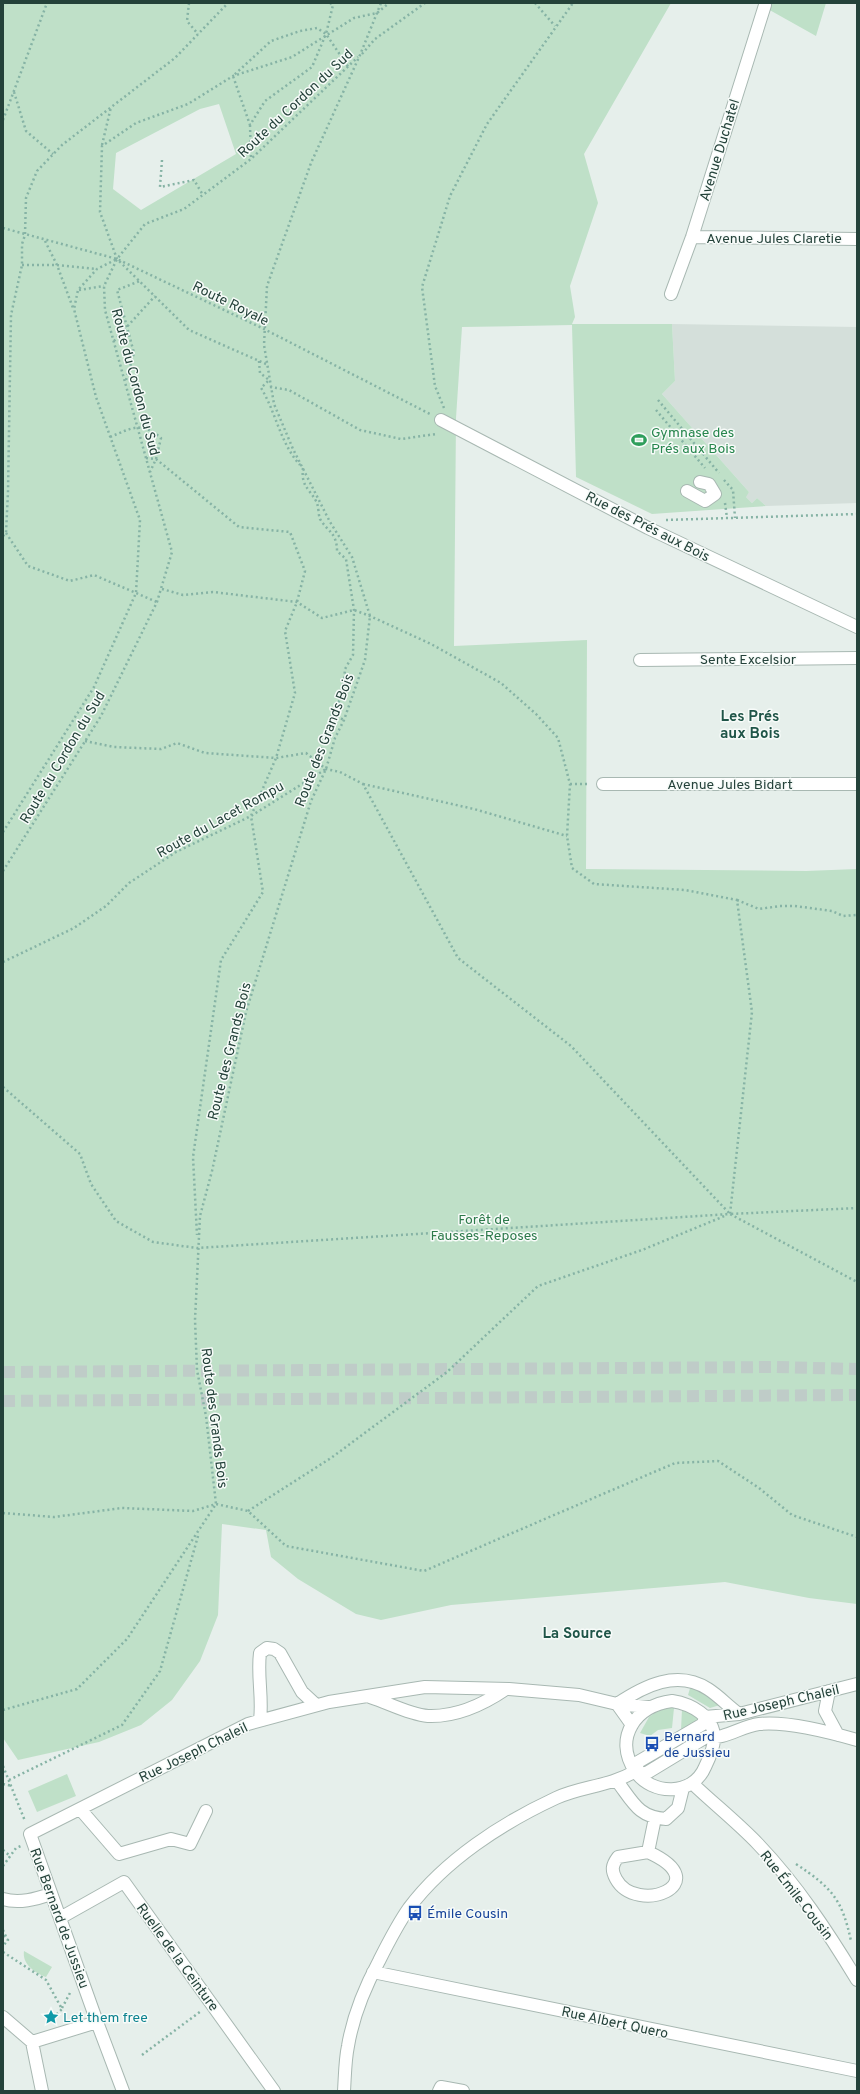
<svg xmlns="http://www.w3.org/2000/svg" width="860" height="2094" font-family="Overpass,sans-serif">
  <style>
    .built { fill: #d4dfda }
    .green { fill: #bfe0c8; fill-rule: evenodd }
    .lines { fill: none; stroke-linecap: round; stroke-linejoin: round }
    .highway-tunnel { stroke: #bfccc8; stroke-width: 12; stroke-dasharray: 12 6; stroke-linecap: butt }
    .minor-casing { stroke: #a8b8b2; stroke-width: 14 }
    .path { stroke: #86b3a5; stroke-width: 2.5; stroke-dasharray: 2 3; stroke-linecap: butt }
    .minor { stroke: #fff; stroke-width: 12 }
    .labels { text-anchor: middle; stroke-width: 3; stroke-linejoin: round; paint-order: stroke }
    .street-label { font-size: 14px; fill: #24423a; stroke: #f7fbf9 }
    .leisure-label { font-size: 14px; fill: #27864d; stroke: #f7fbf9; text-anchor: start }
    .park-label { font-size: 14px; fill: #2d7a4b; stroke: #f7fbf9 }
    .transit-label { font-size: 14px; fill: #164399; stroke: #f7fbf9; text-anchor: start }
    .culture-label { font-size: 14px; fill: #0d838f; stroke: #f7fbf9; text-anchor: start }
    .neighbourhood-label { font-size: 15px; font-weight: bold; fill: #1f5548; stroke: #f7fbf9 }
  </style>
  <rect width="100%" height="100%" fill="#e6efeb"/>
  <path class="built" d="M 672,324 L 857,327 L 857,503 L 766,506 L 757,498 L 752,503 L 745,496 L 749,492 L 662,394 L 675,381 Z"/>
  <path class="green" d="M 3,3 L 671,3 L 584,154 L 598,203 L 570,286 L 575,317 L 572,324 L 672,324 L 675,381 L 662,394 L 749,492 L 746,497 L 752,503 L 757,498 L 766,506 L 652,514 L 576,477 L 572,325 L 462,327 L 456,418 L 454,646 L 587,640 L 586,869 L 806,871 L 857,869 L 857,1604 L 809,1598 L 725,1582 L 451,1605 L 381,1620 L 356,1614 L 298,1579 L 271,1557 L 266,1530 L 222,1524 L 218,1615 L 200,1661 L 172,1700 L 141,1725 L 99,1742 L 18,1760 L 3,1738 ZM 219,104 L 236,154 L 141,210 L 113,189 L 116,153 L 200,109 Z
    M 757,3 L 826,3 L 816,36 Z
    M 691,1685 L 709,1693 L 720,1705 L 710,1708 L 688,1695 Z
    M 662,1708 L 674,1708 L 672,1728 L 658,1730 L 650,1736 L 640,1733 L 649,1717 Z
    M 682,1709 L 694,1712 L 701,1719 L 681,1730 Z
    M 67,1774 L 76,1796 L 37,1812 L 28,1791 Z
    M 24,1951 L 52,1967 L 46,1977 C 35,1973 22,1964 24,1951 Z"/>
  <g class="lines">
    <path class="highway-tunnel" d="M 3,1372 L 775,1367 L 857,1369
      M 3,1401 L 857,1395"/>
    <defs>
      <path id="minor" d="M 692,237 L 857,239
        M 671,294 L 692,237 L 765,5
        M 441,420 L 648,528 L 857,627
        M 687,491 L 705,501 L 715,494 L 709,484 L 700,482
        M 640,660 L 857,658
        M 603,784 L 857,784
        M 829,1691 L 825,1711 L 838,1735
        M 370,1697 C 389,1703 408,1714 428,1716 C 456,1717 484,1704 506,1689
        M 672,1701 C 691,1704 714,1716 714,1738 C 714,1748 709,1759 705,1767 C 693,1796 652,1796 635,1771 C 613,1738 636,1705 672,1701 Z
        M 617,1704 C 644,1686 677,1669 708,1689 C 719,1696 728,1706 739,1714
        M 617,1704 L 632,1725
        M 260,1720 C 263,1698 257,1676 260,1653 L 267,1648 L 274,1649 L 280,1653 L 302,1692 L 316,1705
        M 636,1771 L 638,1762 L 703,1724 L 705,1717 L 739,1714 L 857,1684
        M 636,1771 L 645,1774 L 706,1737 C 725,1740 741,1726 759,1724 C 788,1721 829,1732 857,1740
        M 617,1781 C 633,1802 638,1817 666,1819 L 678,1808 L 683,1788
        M 693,1784 C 714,1804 738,1823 758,1844 C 797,1885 828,1932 857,1980
        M 80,1809 L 119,1854 L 171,1839 L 190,1844 L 206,1811
        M 648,1852 C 719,1884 636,1916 616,1879 C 611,1870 612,1865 618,1857 Z
        M 648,1852 L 655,1818
        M 3,1899 C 19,1904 36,1899 51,1894
        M 60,1918 L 124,1882 L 274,2091
        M 373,1972 L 857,2071
        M 3,2017 L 32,2042 L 42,2091
        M 32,2042 L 97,2022
        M 123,2091 L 97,2022 L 30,1834 L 248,1724 L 329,1702 L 425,1687 L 509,1689 L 579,1695 L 617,1704 L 648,1707
        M 344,2091 C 345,2076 345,2060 348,2046 C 353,2016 365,1987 379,1961 C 388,1943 397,1925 409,1908 C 445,1860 502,1823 556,1798 C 582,1786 608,1787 636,1771
        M 439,2091 L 441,2087 L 463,2091"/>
    </defs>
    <use href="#minor" class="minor-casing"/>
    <path class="path" d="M 189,3 L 187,21 L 198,34
      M 330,3 L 333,5 L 326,34 L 312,67 L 265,101 L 250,125 L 233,76 L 271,41 L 300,31 L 317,28 L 326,34 L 349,68
      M 535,3 L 555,26
      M 362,54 L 375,39 L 425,3
      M 14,92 L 26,131 L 53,154
      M 3,120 L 47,3
      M 250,125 L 251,159
      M 102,145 L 111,107
      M 162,160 L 160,187 L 194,180 L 203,195
      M 3,228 L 117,259 L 264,329 L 430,414
      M 45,241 L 57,265 L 73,308
      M 22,265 L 57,265 L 96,269
      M 79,290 L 104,286
      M 114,341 L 155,296
      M 259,361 L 260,373 L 269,380 L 261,388 C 276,412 280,443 300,465
      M 266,364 L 189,330 L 117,259 L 100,212 L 102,146 L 136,123 L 188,104 L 233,76 L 292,57 L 354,18 L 377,13 L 389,3
      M 126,380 L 134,353 L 117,290 L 140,281
      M 270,387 L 289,390 L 360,430 L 401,439 L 436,434
      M 658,400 L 719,473
      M 444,408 L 435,386 L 422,287 L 450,196 L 487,124 L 573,3
      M 656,410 L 705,468
      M 110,437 C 132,428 141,421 161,438 L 156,459 L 150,472
      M 146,458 L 156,459 L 239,527 L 290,532 L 305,571 L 297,602 L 285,631 L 295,693 L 276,758 L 251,816 L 263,892 L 221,960 L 193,1157 L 197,1235
      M 303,468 C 301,486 308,487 316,501 C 319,506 318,514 320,519 C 328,532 337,533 337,551 L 346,559 L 354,610 L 353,655 L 345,669 L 343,694 L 332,714 L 318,763 L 309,778
      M 724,480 L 733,490 L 735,518
      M 725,503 L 727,518
      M 666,520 L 857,514
      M 6,533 L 28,566 L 70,581 L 94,575 L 157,602
      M 3,536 L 6,533 L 8,492 L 11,315 L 22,265 L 22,244 L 25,235 L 26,198 L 37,171 L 62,145 L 175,58 L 228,3
      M 162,589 L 183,595 L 213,592 L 297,602 L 322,618 L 354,610 L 370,616 L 431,644 L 501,683 L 536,714 L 558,738 L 570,784 L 567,836 L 572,868 L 594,884 L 685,890 L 737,900 L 752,1012 L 730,1214
      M 332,714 L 344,720
      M 85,741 L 114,747 L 161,749 L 177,743 L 205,753 L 276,758 L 306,753 L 326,769 L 340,772 L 363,784 L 458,958 L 571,1046 L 730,1214 L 857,1208
      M 363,784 L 474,809 L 567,836
      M 570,784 L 590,784
      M 3,832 L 94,687 L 136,593 L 140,520 L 96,397 L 74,309 L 78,290 L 97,269 L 117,259
      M 3,871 L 101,716 L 157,602 L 172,552 L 105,310 L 104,286 L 117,259 L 145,224 L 184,209 L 251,159 L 358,57
      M 737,900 L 759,909 L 780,906 L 795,906 L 832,911 L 843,916 L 857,915
      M 3,962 L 74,928 L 106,906 L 129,883 L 176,852 L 251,816 L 326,769
      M 3,1087 L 80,1154 L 91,1184 L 116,1221 L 153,1242 L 197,1248 L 730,1214 L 857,1282
      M 248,1511 L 331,1458 L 447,1372 L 538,1286 L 642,1250 L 727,1215
      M 3,1513 L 54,1517 L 122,1508 L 193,1511 L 216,1504 L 248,1511 L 286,1546 L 424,1571 L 675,1463 L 718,1461 L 759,1488 L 792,1515 L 857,1537
      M 3,1710 L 77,1689 L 127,1639 L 216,1504 L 206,1416 L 197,1370 L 195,1320 L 200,1216 L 212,1171 L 246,1012 L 311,801 L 326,769 L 335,738 L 344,720 L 365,660 L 370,616 L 352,557 L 330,522 L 293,449 L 274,404 L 264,345 L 267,286 L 311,163 L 360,55 L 381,3
      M 3,1766 L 25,1821
      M 9,1780 L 122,1725 L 160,1671 L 198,1536
      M 3,1784 L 12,1786
      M 3,1850 L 10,1856
      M 796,1864 C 832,1888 842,1899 851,1941
      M 3,1866 L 16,1848 L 21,1846
      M 3,1930 L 7,1939
      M 3,1936 L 8,1940 L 3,1946
      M 3,1952 L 46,1980 L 62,2009 L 50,2021
      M 62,2008 L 71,1991
      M 142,2055 L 201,2011"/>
    <use href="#minor" class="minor"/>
  </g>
  <defs>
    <symbol id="stadium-bare" viewBox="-9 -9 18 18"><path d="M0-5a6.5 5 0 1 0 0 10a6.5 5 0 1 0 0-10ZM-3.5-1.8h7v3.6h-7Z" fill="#2e9e5b" stroke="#f7fbf9" stroke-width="2.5" paint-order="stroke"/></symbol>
    <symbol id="bus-bare" viewBox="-9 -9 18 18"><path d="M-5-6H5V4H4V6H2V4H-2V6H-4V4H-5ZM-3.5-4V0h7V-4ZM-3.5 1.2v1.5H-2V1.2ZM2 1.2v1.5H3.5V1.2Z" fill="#1a4fb4" stroke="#f7fbf9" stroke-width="2.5" paint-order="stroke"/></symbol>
    <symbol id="sight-bare" viewBox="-9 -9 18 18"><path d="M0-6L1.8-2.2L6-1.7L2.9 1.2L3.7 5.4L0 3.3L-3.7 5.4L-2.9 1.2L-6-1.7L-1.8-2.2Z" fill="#0f9aa8" stroke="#f7fbf9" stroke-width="2.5" paint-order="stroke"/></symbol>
  </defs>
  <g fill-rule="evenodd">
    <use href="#stadium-bare" x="628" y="429" width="22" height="22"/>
    <use href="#bus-bare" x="641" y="1733" width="22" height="22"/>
    <use href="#bus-bare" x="404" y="1902" width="22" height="22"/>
    <use href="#sight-bare" x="40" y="2006" width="22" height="22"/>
  </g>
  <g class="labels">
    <g class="street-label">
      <text transform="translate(295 103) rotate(-43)" y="5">Route du Cordon du Sud</text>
      <text transform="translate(719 150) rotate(-73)" y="5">Avenue Duchatel</text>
      <text x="774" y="243">Avenue Jules Claretie</text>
      <text transform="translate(231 303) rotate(26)" y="5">Route Royale</text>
      <text transform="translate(136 382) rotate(75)" y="5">Route du Cordon du Sud</text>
      <text transform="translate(648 526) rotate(27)" y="5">Rue des Prés aux Bois</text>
      <text x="748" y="664">Sente Excelsior</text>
      <text transform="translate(324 740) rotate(-69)" y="5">Route des Grands Bois</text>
      <text transform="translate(62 757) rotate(-59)" y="5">Route du Cordon du Sud</text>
      <text x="730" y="789">Avenue Jules Bidart</text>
      <text transform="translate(220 819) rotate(-29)" y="5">Route du Lacet Rompu</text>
      <text transform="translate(229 1051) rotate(-76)" y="5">Route des Grands Bois</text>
      <text transform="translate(215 1418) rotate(83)" y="5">Route des Grands Bois</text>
      <text transform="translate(781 1702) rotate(-13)" y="5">Rue Joseph Chaleil</text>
      <text transform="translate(193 1752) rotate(-26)" y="5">Rue Joseph Chaleil</text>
      <text transform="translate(797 1895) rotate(52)" y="5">Rue Émile Cousin</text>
      <text transform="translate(60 1918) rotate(70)" y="5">Rue Bernard de Jussieu</text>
      <text transform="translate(178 1957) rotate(54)" y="5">Ruelle de la Ceinture</text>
      <text transform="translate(615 2022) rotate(12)" y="5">Rue Albert Quero</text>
    </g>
    <g class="leisure-label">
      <text x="651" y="437">Gymnase des<tspan x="651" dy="16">Prés aux Bois</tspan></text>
    </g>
    <g class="park-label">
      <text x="484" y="1224">Forêt de<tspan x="484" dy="16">Fausses-Reposes</tspan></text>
    </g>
    <g class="transit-label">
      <text x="664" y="1741">Bernard<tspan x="664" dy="16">de Jussieu</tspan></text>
      <text x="427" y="1918">Émile Cousin</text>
    </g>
    <g class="culture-label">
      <text x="63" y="2022">Let them free</text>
    </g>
    <g class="neighbourhood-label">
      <text x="750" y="721">Les Prés<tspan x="750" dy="17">aux Bois</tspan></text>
      <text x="577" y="1638">La Source</text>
    </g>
  </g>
  <rect width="860" height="2094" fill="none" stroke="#24423a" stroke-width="8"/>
</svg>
